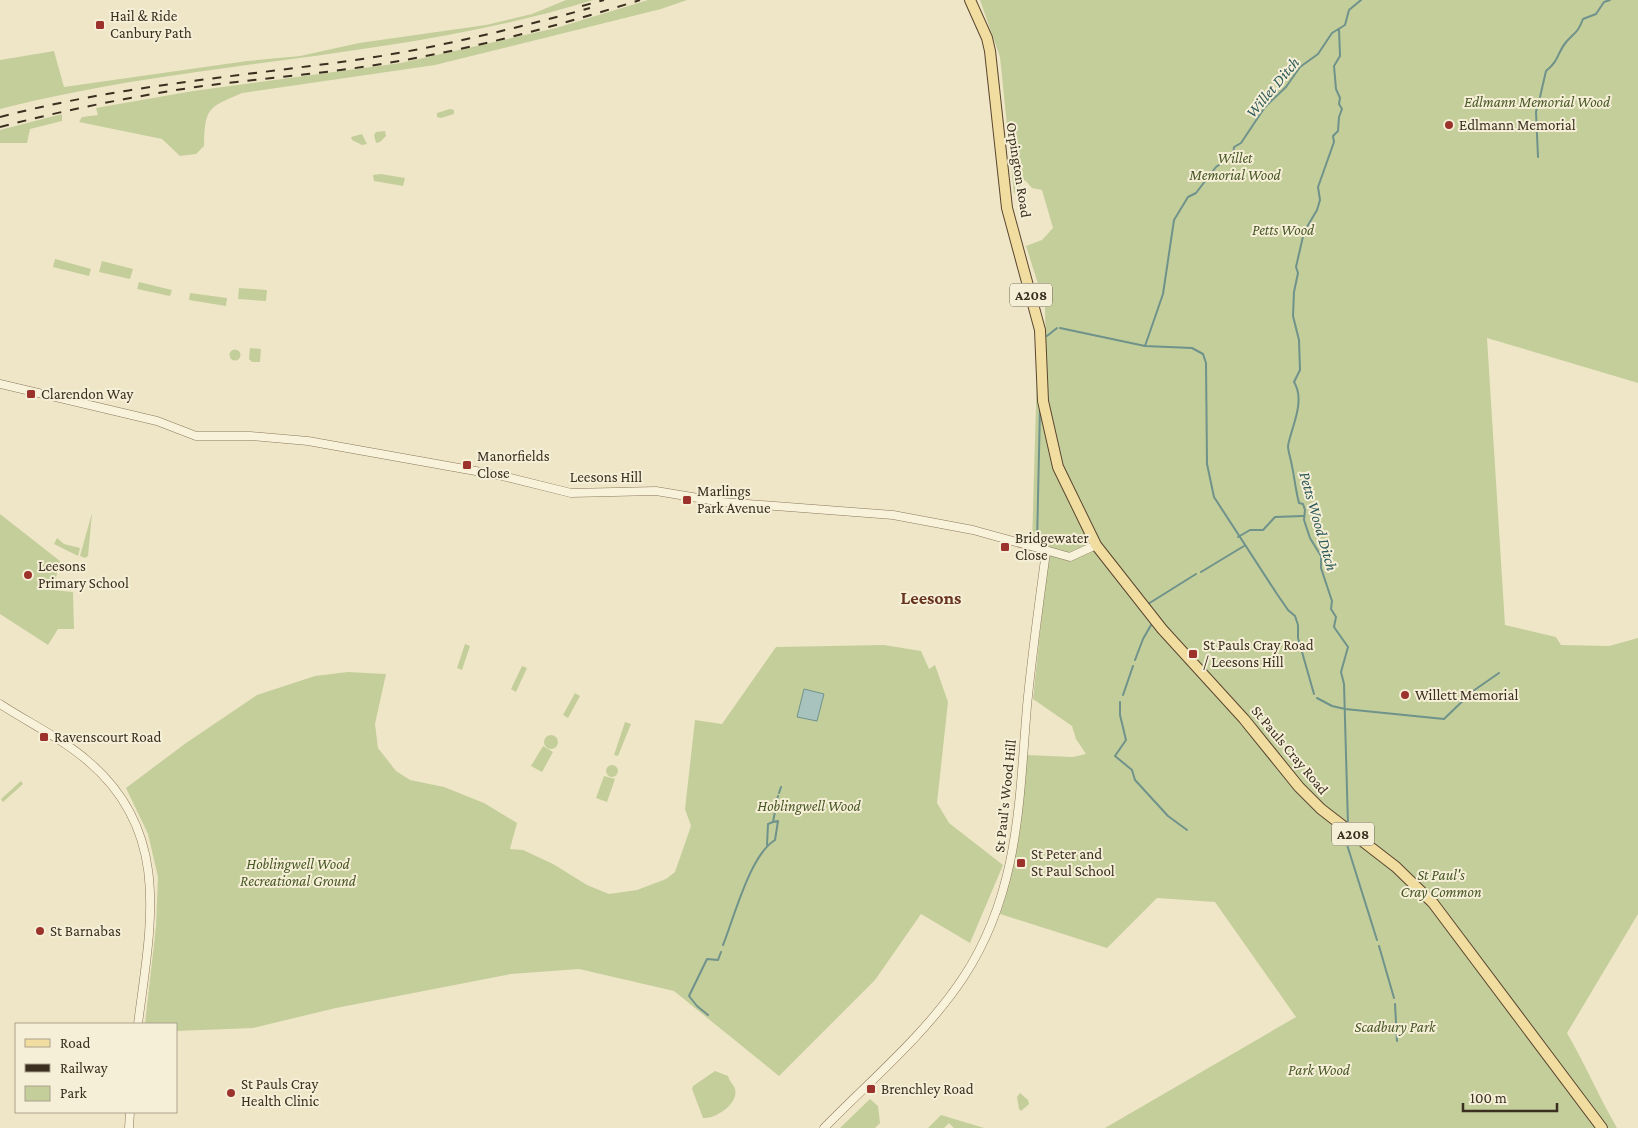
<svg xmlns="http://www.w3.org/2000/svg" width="1638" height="1128" font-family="'Crimson Pro',serif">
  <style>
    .green { fill: #c4ce9b }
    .water { fill: #a8c3bd; stroke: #6f928b }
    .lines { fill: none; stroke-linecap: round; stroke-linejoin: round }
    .stream { stroke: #6f928b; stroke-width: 2 }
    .tertiary-casing { stroke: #8b785c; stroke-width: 9 }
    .primary-casing { stroke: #594630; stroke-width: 12 }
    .tertiary { stroke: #f9f2db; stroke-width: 8 }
    .primary { stroke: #f2dda0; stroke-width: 10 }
    .rail { stroke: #3b2f20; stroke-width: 2; stroke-dasharray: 9 9; stroke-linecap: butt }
    .poi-dot { fill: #9b322b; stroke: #f6efd7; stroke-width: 2 }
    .labels { text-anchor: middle; stroke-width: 4; stroke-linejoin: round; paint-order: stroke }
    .shield { fill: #f6efd7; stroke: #736957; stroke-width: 1 }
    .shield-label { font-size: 14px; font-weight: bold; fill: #3b2f20 }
    .poi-label { font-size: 15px; fill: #3b2f20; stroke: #f6efd7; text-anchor: start }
    .park-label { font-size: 15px; font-style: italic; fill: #485826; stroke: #f6efd7 }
    .street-label { font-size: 15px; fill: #3b2f20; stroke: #f6efd7 }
    .water-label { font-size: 16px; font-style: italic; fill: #2f5b5b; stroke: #f6efd7 }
    .quarter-label { font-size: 18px; font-weight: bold; fill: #68331f; stroke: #f6efd7 }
  </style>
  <rect width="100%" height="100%" fill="#efe6c7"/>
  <path class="green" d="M 566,0 L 593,0 C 400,60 195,59 0,109 L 0,60 L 54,51 L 64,87 L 247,61 L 300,56 L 359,43 L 486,25 L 532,14 Z
    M 648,0 L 687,0 L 661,9 L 435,65 L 242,93 C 207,108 205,108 204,146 L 196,154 L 180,156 L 162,139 L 79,122 L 82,117 L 98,115 L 96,108 L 193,91 L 401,63 L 556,28 Z
    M 980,0 L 1638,0 L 1638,383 L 1487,338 L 1505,625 L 1556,637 L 1561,645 L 1609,646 L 1638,638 L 1638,914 L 1567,1033 C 1585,1064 1599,1097 1617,1128 L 1105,1128 L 1296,1017 L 1215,902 L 1157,898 L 1107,948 L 1000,914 C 1018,860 1022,811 1026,755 L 1073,757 L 1086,754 L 1076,739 L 1072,726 L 1033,699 L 1046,575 L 1046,548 L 1032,544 L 1037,371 L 1046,370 L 1045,306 L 1026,246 L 1042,240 L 1053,228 L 1042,190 L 1032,188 L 1025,180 L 1014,194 L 1000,57 Z
    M 450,109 L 454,110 L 454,114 L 441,118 L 437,117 L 437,113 Z
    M 62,114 L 62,121 L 30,129 L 27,143 L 0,143 L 0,130 Z
    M 385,131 L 386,136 L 380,142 L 376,143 L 374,135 L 376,132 Z
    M 362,134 L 367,144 L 362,145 L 352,140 L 351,137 Z
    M 381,174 L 405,178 L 403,186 L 374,181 L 373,175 Z
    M 55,259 L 91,269 L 89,276 L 53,267 Z
    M 102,261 L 133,269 L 130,279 L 99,272 Z
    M 139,282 L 172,290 L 170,296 L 137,289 Z
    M 239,288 L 267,290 L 266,301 L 238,299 Z
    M 190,293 L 227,298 L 226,306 L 189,300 Z
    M 250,348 L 261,349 L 260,362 L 252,362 L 249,359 Z
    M229.5 355a5.5 5.5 0 1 1 11 0a5.5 5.5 0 1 1-11 0Z
    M 92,513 L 88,556 L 85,558 L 80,556 Z
    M 0,514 L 60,561 L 53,590 L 73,592 L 74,629 L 58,629 L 48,645 L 0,614 Z
    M 57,538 L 64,544 L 80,548 L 78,556 L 54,544 Z
    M 465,644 L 470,646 L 462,670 L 457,668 Z
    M 884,645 L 921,651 L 929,669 L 935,665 L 948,702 L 937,803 L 949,823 L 1003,865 L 970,943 L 921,914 L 875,980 L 779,1076 L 674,991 L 579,969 L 511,974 L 336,1008 L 253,1028 L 176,1031 L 176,1024 L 145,1024 L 156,926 L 158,877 L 148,834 L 126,788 L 186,743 L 257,695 L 315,676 L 348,672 L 386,674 L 375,724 L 378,748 L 396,771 L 410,780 L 444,787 L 484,803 L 517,823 L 510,849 L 523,850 L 553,864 L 587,885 L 609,894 L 637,890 L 666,879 L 675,872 L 691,826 L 685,809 L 695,720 L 722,724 L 776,647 Z
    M 522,666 L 527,668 L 516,692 L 511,689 Z
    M 575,693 L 580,696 L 568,718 L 563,715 Z
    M 625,722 L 631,724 L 618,756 L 614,755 Z
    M544 742a7 7 0 1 1 14 0a7 7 0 1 1-14 0Z
    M 543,746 L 553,752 L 542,772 L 531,766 Z
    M606 771a6 6 0 1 1 12 0a6 6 0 1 1-12 0Z
    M 604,776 L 615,779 L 607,802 L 596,798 Z
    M 21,781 L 23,784 L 3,802 L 1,799 Z
    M 715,1071 L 728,1076 C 729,1081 734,1085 735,1089 C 739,1104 715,1119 703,1118 L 692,1089 L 693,1086 Z
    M 1020,1093 L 1028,1100 L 1029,1104 L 1021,1111 L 1019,1109 L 1017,1097 Z
    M 870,1099 L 878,1106 L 880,1123 L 875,1128 L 840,1128 Z
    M 941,1115 L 984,1128 L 954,1128 L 949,1123 L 944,1128 L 928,1128 Z"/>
  <path class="water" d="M 804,689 L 824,694 L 817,721 L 797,717 Z"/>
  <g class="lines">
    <path class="stream" d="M 1339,29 L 1340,56 L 1334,66 L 1336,89 L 1340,98 L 1339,104 L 1342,109 L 1339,117 L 1338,131 L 1333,136 L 1334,142 L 1318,187 L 1320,200 L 1317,210 L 1304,232 L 1296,267 L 1298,273 L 1294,292 L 1293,316 L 1299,340 L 1300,370 L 1294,382 C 1306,401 1291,428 1288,446 C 1288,449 1289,453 1290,457 C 1294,472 1295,488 1299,503 L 1303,504 L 1305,510 L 1304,520 L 1310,538 L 1321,556 L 1321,568 L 1332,601 L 1331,609 L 1336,617 L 1334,627 L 1348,647 L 1341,672 L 1344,684 L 1348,825
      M 1540,97 L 1546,71 C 1560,60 1557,52 1567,41 C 1576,31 1577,34 1583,19 L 1596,14 L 1604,2 L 1610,0
      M 1538,157 L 1536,112 L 1538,103
      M 1060,328 L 1145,346 L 1192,348 L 1203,354 L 1206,363 L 1207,464 L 1214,497 L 1277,594 L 1288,610 L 1295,616 L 1298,625 L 1298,638 L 1314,694
      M 1047,336 L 1057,328
      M 1145,346 L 1163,294 L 1174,220 L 1188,197 L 1196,193 L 1216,167 L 1233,155 L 1234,147 L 1241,143 L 1265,107 L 1286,87 L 1300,67 L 1318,54 L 1332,33 L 1345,25 L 1349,10 L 1361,0
      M 1238,537 L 1250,530 L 1263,530 L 1275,517 L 1303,516
      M 1037,543 L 1040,408
      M 1201,572 L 1244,546
      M 1148,604 L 1196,574
      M 1135,660 L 1143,639 L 1151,625
      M 1123,695 L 1133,666
      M 1317,698 L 1332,706 L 1345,709 L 1444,719 L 1473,691 L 1499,673
      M 1120,702 L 1120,715 L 1126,740 L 1115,756 L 1132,770 L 1135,780 L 1168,816 L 1187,830
      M 779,793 L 781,787
      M 1344,835 L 1377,940
      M 767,845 L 768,824 L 773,822 L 778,796
      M 723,945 C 734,918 750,855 775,840 L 778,821 L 773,822
      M 1379,946 L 1394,998
      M 1395,1004 L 1397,1041
      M 708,1015 L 697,1006 L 689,996 L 707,959 L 718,960 L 721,952"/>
    <defs>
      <path id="tertiary" d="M 0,384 L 157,421 L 196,436 L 250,436 L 308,441 L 498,475 L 571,493 L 656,491 L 722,502 L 893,515 L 973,530 L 1070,557 L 1096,545
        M 0,704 C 29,723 63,739 89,762 C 173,834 150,928 138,1024
        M 129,1128 L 130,1112
        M 824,1128 C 871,1080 925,1035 963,978 C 1019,893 1019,803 1027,706 C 1032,654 1039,603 1046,552"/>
      <path id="primary" d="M 970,0 L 987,38 L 990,51 L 1007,208 L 1040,330 L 1043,401 L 1058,467 L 1096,545 L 1162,629 L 1244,719 L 1299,787 L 1321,809 L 1396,867 L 1433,903 L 1602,1128"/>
    </defs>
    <use href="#tertiary" class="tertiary-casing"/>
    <use href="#primary" class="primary-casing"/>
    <use href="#tertiary" class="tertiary"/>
    <use href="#primary" class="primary"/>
    <path class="rail" d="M 582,6 L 604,0
      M 0,117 C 121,85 246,76 369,58 C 444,46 517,28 590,8
      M 0,127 C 65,110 130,97 196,87 C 253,79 311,75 369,66 C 461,52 551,28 640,0"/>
  </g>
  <g class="poi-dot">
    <rect x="95" y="20" width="10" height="10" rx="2.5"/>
    <circle cx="1449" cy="125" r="5"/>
    <rect x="26" y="389" width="10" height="10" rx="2.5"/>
    <rect x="462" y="460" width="10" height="10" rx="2.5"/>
    <rect x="682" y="495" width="10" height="10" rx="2.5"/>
    <rect x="1000" y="542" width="10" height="10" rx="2.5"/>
    <circle cx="28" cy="575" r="5"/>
    <rect x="1188" y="649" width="10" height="10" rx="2.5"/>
    <circle cx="1405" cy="695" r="5"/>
    <rect x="39" y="732" width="10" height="10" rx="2.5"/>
    <rect x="1016" y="858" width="10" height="10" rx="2.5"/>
    <circle cx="40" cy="931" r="5"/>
    <rect x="866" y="1084" width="10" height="10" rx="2.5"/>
    <circle cx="231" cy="1093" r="5"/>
  </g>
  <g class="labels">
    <g class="shield">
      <rect x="1010" y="283.5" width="42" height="23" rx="4"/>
      <rect x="1332" y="822.5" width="42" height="23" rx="4"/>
    </g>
    <g class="shield-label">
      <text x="1031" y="300">A208</text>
      <text x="1353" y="839">A208</text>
    </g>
    <g class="poi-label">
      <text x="110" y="21">Hail &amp; Ride<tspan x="110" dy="17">Canbury Path</tspan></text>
      <text x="1459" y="130">Edlmann Memorial</text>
      <text x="41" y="399">Clarendon Way</text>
      <text x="477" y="461">Manorfields<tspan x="477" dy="17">Close</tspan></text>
      <text x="697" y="496">Marlings<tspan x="697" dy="17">Park Avenue</tspan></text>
      <text x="1015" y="543">Bridgewater<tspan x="1015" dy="17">Close</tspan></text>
      <text x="38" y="571">Leesons<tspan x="38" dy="17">Primary School</tspan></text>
      <text x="1203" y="650">St Pauls Cray Road<tspan x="1203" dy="17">/ Leesons Hill</tspan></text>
      <text x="1415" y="700">Willett Memorial</text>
      <text x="54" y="742">Ravenscourt Road</text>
      <text x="1031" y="859">St Peter and<tspan x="1031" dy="17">St Paul School</tspan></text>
      <text x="50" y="936">St Barnabas</text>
      <text x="241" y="1089">St Pauls Cray<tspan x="241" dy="17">Health Clinic</tspan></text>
      <text x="881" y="1094">Brenchley Road</text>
    </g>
    <g class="park-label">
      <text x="1537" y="107">Edlmann Memorial Wood</text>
      <text x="1235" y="163">Willet<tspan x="1235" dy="17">Memorial Wood</tspan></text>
      <text x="1283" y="235">Petts Wood</text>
      <text x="809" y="811">Hoblingwell Wood</text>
      <text x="298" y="869">Hoblingwell Wood<tspan x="298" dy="17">Recreational Ground</tspan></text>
      <text x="1441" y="880">St Paul's<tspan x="1441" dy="17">Cray Common</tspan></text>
      <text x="1395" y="1032">Scadbury Park</text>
      <text x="1319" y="1075">Park Wood</text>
    </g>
    <g class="street-label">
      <text transform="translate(1019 170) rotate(81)" y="5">Orpington Road</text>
      <text x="606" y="482">Leesons Hill</text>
      <text transform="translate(1290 750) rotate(50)" y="5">St Pauls Cray Road</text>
      <text transform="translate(1005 796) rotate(-84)" y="5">St Paul's Wood Hill</text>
    </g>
    <g class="water-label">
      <text transform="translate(1272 87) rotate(-50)" y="6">Willet Ditch</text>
      <text transform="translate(1319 521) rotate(74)" y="6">Petts Wood Ditch</text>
    </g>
    <g class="quarter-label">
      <text x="931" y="604">Leesons</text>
    </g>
  </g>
  <rect x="15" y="1023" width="162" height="90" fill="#f6efd7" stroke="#aba28e"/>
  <rect x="25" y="1039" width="25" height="8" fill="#f2dda0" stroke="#aba28e"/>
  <text x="60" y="1048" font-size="15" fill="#3b2f20">Road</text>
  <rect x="25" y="1064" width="25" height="8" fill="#3b2f20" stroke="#aba28e"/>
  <text x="60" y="1073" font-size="15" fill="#3b2f20">Railway</text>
  <rect x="25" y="1086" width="25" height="15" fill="#c4ce9b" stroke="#aba28e"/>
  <text x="60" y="1098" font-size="15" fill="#3b2f20">Park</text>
  <path d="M1463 1103v8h94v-8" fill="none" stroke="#3b2f20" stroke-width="2.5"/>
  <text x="1470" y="1103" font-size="15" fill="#3b2f20" stroke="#f6efd7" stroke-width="4" paint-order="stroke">100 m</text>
</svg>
